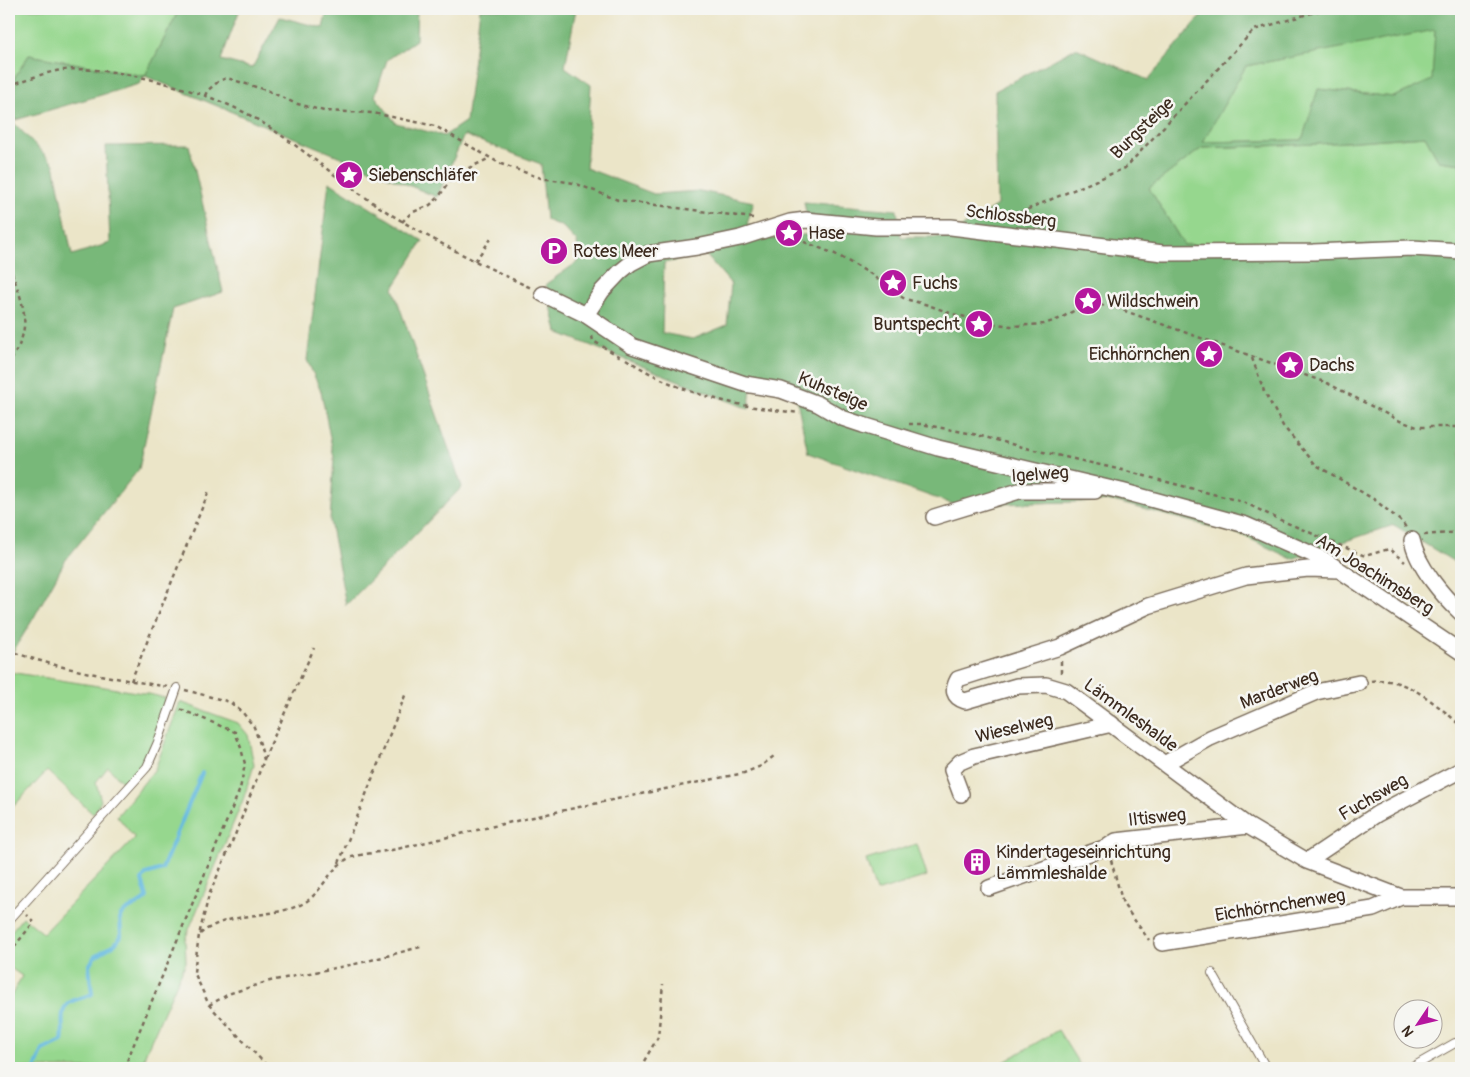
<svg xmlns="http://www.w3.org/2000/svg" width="1470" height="1077" font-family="Pangolin,sans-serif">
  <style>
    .green { fill: #96d78e; stroke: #688056 }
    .forest { fill: #78b879; stroke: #5a714c; fill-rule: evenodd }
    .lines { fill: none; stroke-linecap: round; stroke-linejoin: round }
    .stream { stroke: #65bae1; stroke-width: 4 }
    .service-casing { stroke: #796b5a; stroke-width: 10 }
    .minor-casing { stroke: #796b5a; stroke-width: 18 }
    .path { stroke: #796b5a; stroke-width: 2.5; stroke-dasharray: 4 4; stroke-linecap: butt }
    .service { stroke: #fff; stroke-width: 8 }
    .minor { stroke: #fff; stroke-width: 15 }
    .labels { text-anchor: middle; stroke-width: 5; stroke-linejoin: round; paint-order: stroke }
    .street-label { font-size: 18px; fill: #3b2a1e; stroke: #f6f6f2 }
    .poi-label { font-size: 18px; fill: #3b2a1e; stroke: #f6f6f2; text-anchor: start }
  </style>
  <rect width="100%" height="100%" fill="#f6f6f2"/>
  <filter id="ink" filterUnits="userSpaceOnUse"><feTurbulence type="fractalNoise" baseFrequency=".02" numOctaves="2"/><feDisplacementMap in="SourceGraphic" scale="10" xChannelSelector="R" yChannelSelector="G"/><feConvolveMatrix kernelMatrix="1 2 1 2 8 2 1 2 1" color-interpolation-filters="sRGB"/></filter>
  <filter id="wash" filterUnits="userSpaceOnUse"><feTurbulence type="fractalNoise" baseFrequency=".0096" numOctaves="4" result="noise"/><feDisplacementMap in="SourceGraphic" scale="20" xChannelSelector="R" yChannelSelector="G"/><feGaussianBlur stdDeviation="1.12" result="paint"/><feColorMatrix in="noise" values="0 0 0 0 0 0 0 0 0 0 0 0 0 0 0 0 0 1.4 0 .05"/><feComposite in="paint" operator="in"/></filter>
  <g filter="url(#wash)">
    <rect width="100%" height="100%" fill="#ebe5c8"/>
    <path class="green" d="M 9,9 L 177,9 L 178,12 L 145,76 L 29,55 L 9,86 Z
      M 1435,29 L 1433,80 L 1394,97 L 1319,89 L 1302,140 L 1202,142 L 1246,66 Z
      M 1425,136 L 1439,161 L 1461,164 L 1461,248 L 1184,245 L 1149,188 L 1202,148 L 1318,144 Z
      M 9,672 L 149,694 L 165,698 L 167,711 L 150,753 L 126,786 L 108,767 L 96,782 L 101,801 L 93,814 L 47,771 L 9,811 Z
      M 180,702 L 238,723 L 248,735 L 254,765 L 243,800 L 185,939 L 186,962 L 146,1052 L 141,1068 L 9,1068 L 9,1000 L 22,976 L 9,967 L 9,934 L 23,917 L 43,933 L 135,838 L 117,816 L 155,769 Z
      M 917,844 L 927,876 L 876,892 L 866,860 Z
      M 1058,1030 L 1081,1067 L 1079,1068 L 994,1068 Z"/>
    <path class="forest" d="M 177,9 L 240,9 L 221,60 L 252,68 L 280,17 L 323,28 L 327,9 L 417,9 L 416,40 L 387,60 L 375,96 L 396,123 L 444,136 L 466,121 L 480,9 L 576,9 L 565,67 L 591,85 L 586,168 L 654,194 L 700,191 L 754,202 L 747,224 L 772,239 L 810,234 L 804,202 L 897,210 L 901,237 L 947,237 L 997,205 L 995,91 L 1076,48 L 1148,80 L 1206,10 L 1213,9 L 1461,9 L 1461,164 L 1439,161 L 1425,136 L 1318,144 L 1202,148 L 1149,188 L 1184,245 L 1387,245 L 1461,248 L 1461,566 L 1394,525 L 1292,559 L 1242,535 L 1113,501 L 955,505 L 808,453 L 795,391 L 752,375 L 749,409 L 557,332 L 546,284 L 579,261 L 577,242 L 563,227 L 546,220 L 541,164 L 464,135 L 437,197 L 145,76 L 139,84 L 12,121 L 54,164 L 72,255 L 110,243 L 106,146 L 189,145 L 223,292 L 173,309 L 139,469 L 65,561 L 33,619 L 9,658 L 9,86 L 29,55 L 145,76 L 178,12 ZM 1435,30 L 1432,80 L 1394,97 L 1318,89 L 1302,140 L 1203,142 L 1246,66 ZM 706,255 L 731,284 L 727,325 L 693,339 L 662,333 L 664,263 Z
      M 329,182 L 423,241 L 393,288 L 462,487 L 346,605 L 330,521 L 334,458 L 321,391 L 307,360 Z"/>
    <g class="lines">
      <path class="stream" d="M 35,1068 L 43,1050 L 62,1041 C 65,1030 58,1010 69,1003 C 75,998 85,998 92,994 L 89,966 L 95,956 L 115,944 L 121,936 L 120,916 C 128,906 139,907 147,897 L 142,880 L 146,874 L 162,869 L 202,773"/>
    </g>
  </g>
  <g filter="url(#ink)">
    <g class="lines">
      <defs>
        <path id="service" d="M 9,920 L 147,767 L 158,742 L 177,688
          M 1212,973 L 1266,1068
          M 1411,1068 L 1455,1043 L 1461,1043"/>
        <path id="minor" d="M 543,294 L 586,315 L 632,346 L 745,384 L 781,390 L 818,404 L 842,418 L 863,425 L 938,448 L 1121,491 L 1246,525 L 1323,559 L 1461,652
          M 586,315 L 602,291 L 620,272 L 631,263 L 648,254 L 697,247 L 740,238 L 790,222 L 806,220 L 876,227 L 951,227 L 1163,253 L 1313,252 L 1412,248 L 1461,251
          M 934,517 L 1019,491 L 1095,491
          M 1412,540 C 1417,566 1443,596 1461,613
          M 1339,570 L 1308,569 L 1246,576 L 1148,606 L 1060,647 L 958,679 C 952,690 953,697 965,701 L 1017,686 L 1046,685 L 1066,691 L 1248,826 L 1307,861 L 1401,897 L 1461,897
          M 1166,763 L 1210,738 L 1316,692 L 1359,683
          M 961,794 L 952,770 L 960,762 L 974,756 L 1112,724
          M 1307,861 L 1377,814 L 1461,770
          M 989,888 L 1107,847 L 1116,841 L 1248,826
          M 1162,943 L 1373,909 L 1401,897"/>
      </defs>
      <use href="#service" class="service-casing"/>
      <use href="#minor" class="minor-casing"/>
      <path class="path" d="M 9,85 C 27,80 45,72 63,70 C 113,64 215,93 258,120 C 300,146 337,179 378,206 C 426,238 479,263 531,288
        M 205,96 L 207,91 L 219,81 L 227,78 L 269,91 L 294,103 L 324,111 L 373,113 L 435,126 L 501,164 L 541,178 L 574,183 L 618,200 L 753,218
        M 997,218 L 1012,216 L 1125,168 L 1254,30 L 1325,9
        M 402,222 L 411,213 L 430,205 L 438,198 L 454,175 L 490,158
        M 789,236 L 835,254 L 871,274 L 890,290 L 905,299 L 928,305 L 953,314 L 990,323 L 1011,326 L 1044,324 L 1059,319 L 1079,308 L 1095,304 L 1114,307 L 1327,383 L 1400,421 L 1417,427 L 1461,427
        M 475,261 L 491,239
        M 9,265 C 23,304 35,325 9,363
        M 592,336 L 593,341 L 621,357
        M 1252,358 L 1264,391 L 1283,426 L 1316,465 L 1375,500 L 1403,523 L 1406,528
        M 626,359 C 683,396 734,406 800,413
        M 909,424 L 921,424 L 973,434 L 1030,449 L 1122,470 L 1243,502 L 1278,519 L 1365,556 L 1389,549 L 1405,562
        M 1424,535 L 1461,532
        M 9,648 L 13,652 C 63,670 115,678 168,687
        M 1061,661 L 1061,676
        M 131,681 L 209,491
        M 1371,681 C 1406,675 1436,705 1461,725
        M 185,690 L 230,702 L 243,713 L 254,727 L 260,744 L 264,760 L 235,835 L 209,895 L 199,935 L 194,972 L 209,1005 L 269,1068
        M 264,759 L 314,648
        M 1111,860 L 1123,904 L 1149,940
        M 339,863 L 406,693
        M 200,934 C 228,911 268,919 300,905 C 323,895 329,865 352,857 C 367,853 382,852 397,849 C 414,845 431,841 448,837 C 546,813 645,793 744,773 L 761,766 L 774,756
        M 9,953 L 34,922 L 27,915
        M 209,1005 L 231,993 L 270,981 L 360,963 L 424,946
        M 124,1068 L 240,789 L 245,764 L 241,748 L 235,732 L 180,709
        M 640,1068 L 658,1037 L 663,984"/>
      <use href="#service" class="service"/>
      <use href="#minor" class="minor"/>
    </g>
  </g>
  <defs>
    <symbol id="sight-disc" viewBox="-11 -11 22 22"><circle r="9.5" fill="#b5179e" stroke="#f6f6f2"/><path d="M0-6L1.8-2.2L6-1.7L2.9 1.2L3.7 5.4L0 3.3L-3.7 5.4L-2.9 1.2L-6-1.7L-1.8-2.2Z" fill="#fff"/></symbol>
    <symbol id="parking-disc" viewBox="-11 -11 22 22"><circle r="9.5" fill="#b5179e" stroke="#f6f6f2"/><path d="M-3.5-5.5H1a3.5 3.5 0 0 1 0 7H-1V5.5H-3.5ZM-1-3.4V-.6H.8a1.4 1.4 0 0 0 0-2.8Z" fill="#fff"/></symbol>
    <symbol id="building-disc" viewBox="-11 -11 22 22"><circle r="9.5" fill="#b5179e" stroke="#f6f6f2"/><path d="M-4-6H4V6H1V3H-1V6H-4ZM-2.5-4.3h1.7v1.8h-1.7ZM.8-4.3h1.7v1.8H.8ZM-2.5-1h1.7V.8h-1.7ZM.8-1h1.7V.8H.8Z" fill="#fff"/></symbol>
  </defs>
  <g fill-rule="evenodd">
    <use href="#sight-disc" x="333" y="159" width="32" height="32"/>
    <use href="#sight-disc" x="773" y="217" width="32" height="32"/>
    <use href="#parking-disc" x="538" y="235" width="32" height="32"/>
    <use href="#sight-disc" x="877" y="267" width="32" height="32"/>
    <use href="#sight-disc" x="1072" y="285" width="32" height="32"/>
    <use href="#sight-disc" x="963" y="308" width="32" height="32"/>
    <use href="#sight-disc" x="1193" y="338" width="32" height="32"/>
    <use href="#sight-disc" x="1274" y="349" width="32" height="32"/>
    <use href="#building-disc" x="961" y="846" width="32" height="32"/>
  </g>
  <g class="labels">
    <g class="street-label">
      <text transform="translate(1142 128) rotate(-44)" y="6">Burgsteige</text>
      <text transform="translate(1011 216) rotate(7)" y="6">Schlossberg</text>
      <text transform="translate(833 391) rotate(23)" y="6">Kuhsteige</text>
      <text transform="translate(1040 474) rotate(-4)" y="6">Igelweg</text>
      <text transform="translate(1375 574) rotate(32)" y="6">Am Joachimsberg</text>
      <text transform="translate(1279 689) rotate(-21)" y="6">Marderweg</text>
      <text transform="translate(1131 715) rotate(36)" y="6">Lämmleshalde</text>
      <text transform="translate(1014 728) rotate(-13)" y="6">Wieselweg</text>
      <text transform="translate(1373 797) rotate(-30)" y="6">Fuchsweg</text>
      <text transform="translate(1157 817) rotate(-6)" y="6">Iltisweg</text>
      <text transform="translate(1280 905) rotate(-9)" y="6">Eichhörnchenweg</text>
    </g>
    <g class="poi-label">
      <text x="368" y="181">Siebenschläfer</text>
      <text x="808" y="239">Hase</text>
      <text x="573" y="257">Rotes Meer</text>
      <text x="912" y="289">Fuchs</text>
      <text x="1107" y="307">Wildschwein</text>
      <text x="960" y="330" text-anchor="end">Buntspecht</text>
      <text x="1190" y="360" text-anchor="end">Eichhörnchen</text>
      <text x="1309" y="371">Dachs</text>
      <text x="996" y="858">Kindertageseinrichtung<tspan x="996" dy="21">Lämmleshalde</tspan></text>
    </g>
  </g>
  <rect width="1470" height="1077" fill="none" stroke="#f6f6f2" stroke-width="30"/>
  <g transform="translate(1418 1024) rotate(235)"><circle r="24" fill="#f6f6f2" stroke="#aba49d"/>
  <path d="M0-4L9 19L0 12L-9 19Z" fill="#b5179e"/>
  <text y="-8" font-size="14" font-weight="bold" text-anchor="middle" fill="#3b2a1e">N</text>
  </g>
</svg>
